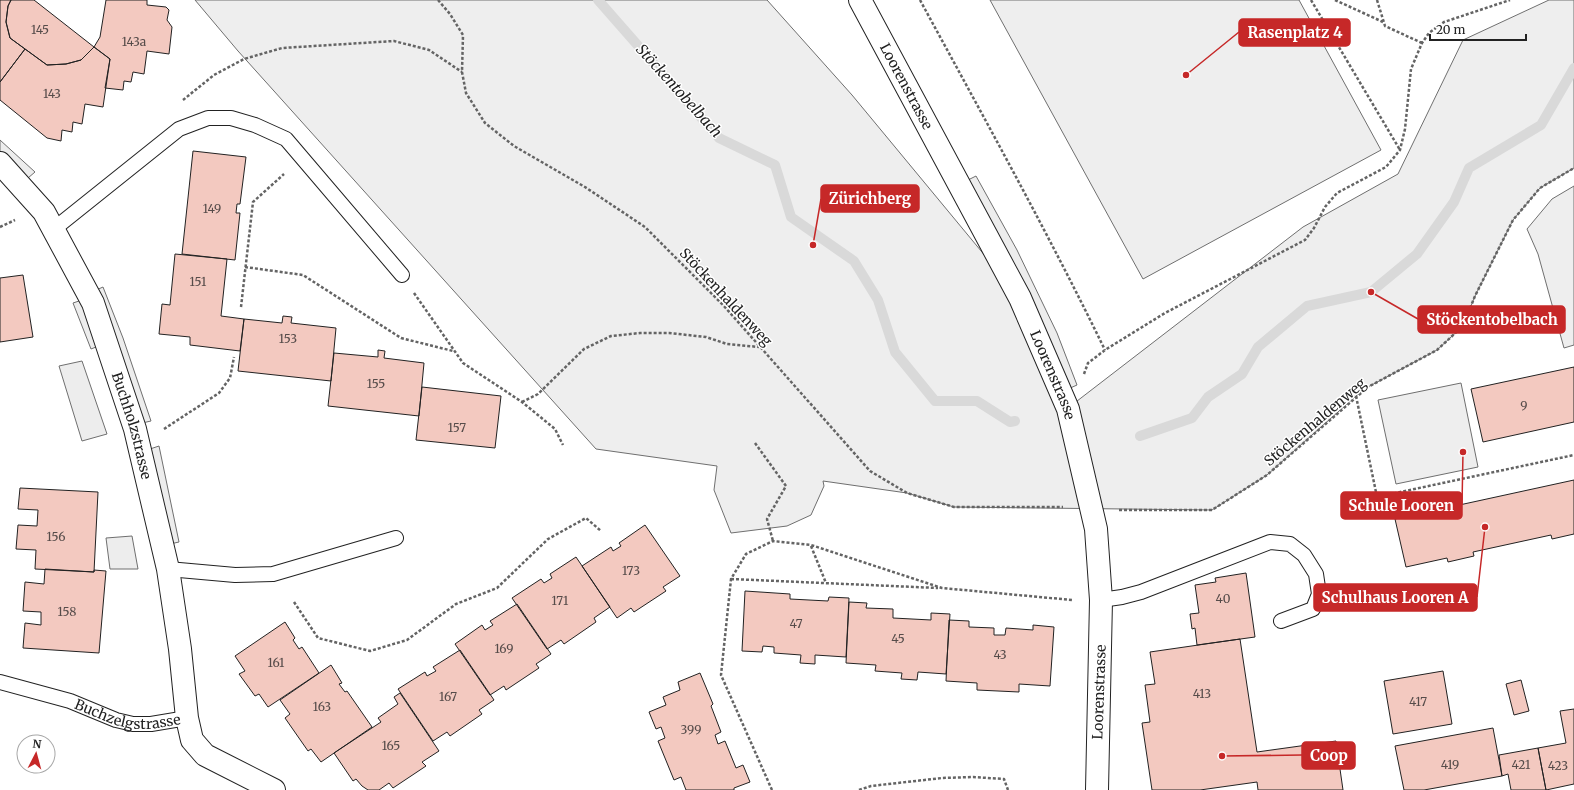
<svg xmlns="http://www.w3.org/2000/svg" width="1574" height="790" font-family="Merriweather,serif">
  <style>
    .green { fill: #eee; stroke: #6f6f6f }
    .parking { fill: #ededed; stroke: #6f6f6f }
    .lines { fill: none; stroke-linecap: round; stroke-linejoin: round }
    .stream { stroke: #d9d9d9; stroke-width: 10 }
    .building { fill: #f3c9c0; stroke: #222 }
    .service-casing { stroke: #222; stroke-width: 16 }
    .minor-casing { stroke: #222; stroke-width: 24 }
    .path { stroke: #646464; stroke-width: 2.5; stroke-dasharray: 3 2; stroke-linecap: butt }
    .service { stroke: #fff; stroke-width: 14 }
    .minor { stroke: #fff; stroke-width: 22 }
    .labels { text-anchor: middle; stroke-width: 3; stroke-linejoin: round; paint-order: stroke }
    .number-label { font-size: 12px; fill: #564c4a }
    .street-label { font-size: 14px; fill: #222; stroke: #fff }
    .water-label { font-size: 15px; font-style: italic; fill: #222; stroke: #fff }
    .leader { fill: none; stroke: #c62828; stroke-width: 1.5 }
    .callout-dot { fill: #c62828; stroke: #fff; stroke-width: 1.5 }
    .callout { fill: #c62828; stroke: #c62828; stroke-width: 1.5 }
    .callout-label { font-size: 15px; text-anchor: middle; font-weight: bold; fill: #fff }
  </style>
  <rect width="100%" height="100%" fill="#fff"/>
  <path class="green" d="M 195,0 L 767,0 L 852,95 L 1020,298 L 1068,408 L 1303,227 L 1398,174 L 1463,40 L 1549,0 L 1574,0 L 1574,168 L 1540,188 L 1513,220 L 1475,296 L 1463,326 L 1437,350 L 1368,387 L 1356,396 L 1267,475 L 1212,510 L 954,507 L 907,493 L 823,481 L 824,486 L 811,515 L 787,526 L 731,533 L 714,490 L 717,466 L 596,449 L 238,51 Z
    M 990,0 L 1299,0 L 1381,150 L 1143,279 Z
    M 1574,186 L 1574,345 L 1564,348 L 1538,254 L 1527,229 L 1552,199 Z
    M 1461,383 L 1478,467 L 1396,484 L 1378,400 Z"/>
  <path class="parking" d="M 0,140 L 35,172 L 28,178 L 0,151 Z
    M 976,176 L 1017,250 L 1057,333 L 1077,385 L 1068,389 L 966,181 Z
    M 103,287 L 123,338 L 151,421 L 142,423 L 94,291 Z
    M 82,300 L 101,345 L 91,349 L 73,303 Z
    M 82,361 L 107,434 L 82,441 L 59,366 Z
    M 159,446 L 179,542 L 170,544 L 150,449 Z
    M 132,536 L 138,569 L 110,569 L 106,538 Z"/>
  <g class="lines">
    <path class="stream" d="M 598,0 L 719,138 L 775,165 L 791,217 L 854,261 L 878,300 L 895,352 L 935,401 L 977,401 L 1010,422 L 1015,421
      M 1140,436 L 1192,418 L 1208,397 L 1242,374 L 1258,347 L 1307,306 L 1371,292 L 1417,254 L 1454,202 L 1469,168 L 1541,125 L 1574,68"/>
  </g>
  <path class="building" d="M 0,0 L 11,0 L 8,6 L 6,22 L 10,38 L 25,49 L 0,82 Z
    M 11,0 L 34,0 L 94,47 L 81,60 L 66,64 L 47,65 L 10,38 L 6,22 L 8,6 Z
    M 106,0 L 147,0 L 147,5 L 166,7 L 169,10 L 167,20 L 172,27 L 169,54 L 147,51 L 144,74 L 133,72 L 131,82 L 124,81 L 123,90 L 105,88 L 110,59 L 94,47 L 100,37 Z
    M 94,47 L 110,59 L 103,107 L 85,104 L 82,124 L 73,122 L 72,132 L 62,130 L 61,141 L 47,138 L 0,100 L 0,82 L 25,49 L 47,65 L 66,64 L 81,60 Z
    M 193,151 L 246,157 L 240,204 L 237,204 L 236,213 L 240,213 L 235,260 L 182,254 Z
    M 175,254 L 227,259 L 221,316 L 244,319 L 240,351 L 190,345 L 190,337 L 159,334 L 162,304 L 170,305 Z
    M 23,275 L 33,337 L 0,342 L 0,278 Z
    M 283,316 L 292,317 L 291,323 L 336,328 L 331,381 L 238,371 L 244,319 L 282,323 Z
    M 378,350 L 385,351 L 384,358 L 424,363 L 419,416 L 328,406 L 334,353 L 378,357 Z
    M 1574,367 L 1574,422 L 1483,442 L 1471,389 Z
    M 422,387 L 501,396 L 495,448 L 416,440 Z
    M 1574,480 L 1574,534 L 1552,539 L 1551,535 L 1473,552 L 1474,556 L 1448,562 L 1447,558 L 1406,567 L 1395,519 Z
    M 20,488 L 98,492 L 94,572 L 35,569 L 36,550 L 16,549 L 18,525 L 37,526 L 38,510 L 18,509 Z
    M 645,525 L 680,576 L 663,587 L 666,591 L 634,612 L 631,608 L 617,618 L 582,566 L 611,547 L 613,551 L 621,546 L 619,543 Z
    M 576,557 L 610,607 L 594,618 L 596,622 L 564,644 L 561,640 L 547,649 L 512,598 L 541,579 L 544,583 L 552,578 L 550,574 Z
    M 45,569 L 94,572 L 94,570 L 106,571 L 99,653 L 23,648 L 25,623 L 41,625 L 41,612 L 23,611 L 25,582 L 44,584 Z
    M 1246,573 L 1255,637 L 1197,645 L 1195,628 L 1192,629 L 1190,614 L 1199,613 L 1195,585 L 1216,582 L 1215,578 Z
    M 745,591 L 790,594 L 790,599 L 828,601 L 829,597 L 849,598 L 846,657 L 815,655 L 815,664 L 800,663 L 801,655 L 774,653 L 774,647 L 763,646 L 762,652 L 742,651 Z
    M 849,602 L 867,603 L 866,608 L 893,609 L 893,618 L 931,620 L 931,613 L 950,614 L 946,674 L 918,672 L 917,680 L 901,679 L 902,673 L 875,671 L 876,665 L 846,663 Z
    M 517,604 L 551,654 L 536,664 L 539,668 L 506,690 L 504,686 L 490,695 L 455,644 L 482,625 L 485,630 L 493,625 L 490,621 Z
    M 949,620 L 969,621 L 969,627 L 994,628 L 994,635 L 1005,635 L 1006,628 L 1033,630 L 1033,625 L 1054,627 L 1050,686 L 1019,684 L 1019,692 L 977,690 L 977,683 L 946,681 Z
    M 285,622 L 295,638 L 293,640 L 299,649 L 302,647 L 319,673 L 268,707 L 259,694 L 255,696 L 239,674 L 245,671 L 235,656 Z
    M 1240,639 L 1257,752 L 1336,741 L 1343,790 L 1258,790 L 1257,782 L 1200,790 L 1152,790 L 1142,723 L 1150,722 L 1145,685 L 1155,684 L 1150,652 Z
    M 460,650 L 494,700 L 479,710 L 482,714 L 450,736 L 447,732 L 433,741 L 398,689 L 425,672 L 427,676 L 436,671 L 433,667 Z
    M 331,665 L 342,683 L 339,684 L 345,692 L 347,691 L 372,727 L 321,762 L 311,749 L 308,751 L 285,718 L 290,714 L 280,700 Z
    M 1443,671 L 1452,724 L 1393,734 L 1384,681 Z
    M 700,673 L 713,704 L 711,706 L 721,732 L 715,735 L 718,744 L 725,741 L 736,768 L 743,765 L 750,782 L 734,788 L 734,790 L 686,790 L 681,777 L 674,780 L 658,741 L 665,738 L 661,727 L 656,729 L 649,712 L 666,705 L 663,697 L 680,690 L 678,682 Z
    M 1521,680 L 1529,711 L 1514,715 L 1506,684 Z
    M 400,693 L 439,751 L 422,762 L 426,766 L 393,788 L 389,783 L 379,790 L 368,790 L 362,786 L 356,779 L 353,781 L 334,753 L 381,722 L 378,718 L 398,704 L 394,697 Z
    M 1574,709 L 1574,784 L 1546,790 L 1538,748 L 1566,743 L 1560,711 Z
    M 1493,728 L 1502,776 L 1424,790 L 1404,790 L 1395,746 Z
    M 1538,748 L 1546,790 L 1511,790 L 1508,774 L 1502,776 L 1499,755 Z"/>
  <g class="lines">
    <defs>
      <g id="service">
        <path d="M 54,229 L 179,129 L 208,118 L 231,118 L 255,125 L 286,139 L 402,275"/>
        <path d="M 168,569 L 235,575 L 273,574 L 396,538"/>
        <path d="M 1101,600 L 1122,597 L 1141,592 L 1270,542 L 1290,544 L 1304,555 L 1316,574 L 1319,594 L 1313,609 L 1281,621"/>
        <path id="s1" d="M 0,682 L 70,701 L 116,720 L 133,724 L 151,724 L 187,718"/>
      </g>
      <g id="minor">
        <path id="s2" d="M 860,0 L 1020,298 L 1068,409 L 1096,529 L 1101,600 L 1097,790"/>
        <path id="s3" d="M 0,163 L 44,212 L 93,303 L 135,429 L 168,569 L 180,649 L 187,718 L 192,740 L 205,755 L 274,790"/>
      </g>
    </defs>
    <use href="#service" class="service-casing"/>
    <use href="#minor" class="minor-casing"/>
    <path class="path" d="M 438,0 L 450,14 L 463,35 L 462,72 L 466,93 L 485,123 L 514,146 L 585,187 L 645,227 L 724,306 L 870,471 L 907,493 L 954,507 L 1063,507
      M 920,0 C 983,116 1047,231 1105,350
      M 1311,0 L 1400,150
      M 1335,0 L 1383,22
      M 1377,0 L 1385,26 L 1422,43
      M 183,100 L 214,75 L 244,59 L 282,48 L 394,41 L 429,50 L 462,72
      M 0,227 L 15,220
      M 245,267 L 303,275 L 401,338 L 453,351
      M 414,293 L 463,363 L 522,402 L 555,429 L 563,445
      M 241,307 L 253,202 L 284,174
      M 1084,374 L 1088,363 L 1105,350 L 1165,313 L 1305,240 L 1314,228 L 1325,207 L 1337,193 L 1386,167 L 1400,150 L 1405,129 L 1411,69 L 1422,43 L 1429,33 L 1444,22 L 1510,0
      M 1356,396 L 1377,497 L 1574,455
      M 522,402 L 538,394 L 584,349 L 611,336 L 640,333 L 669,333 L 706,337 L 727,344 L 759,347
      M 164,429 L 219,393 L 230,378 L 234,357
      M 755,443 L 786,486 L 767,519 L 773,541
      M 1119,510 L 1212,510 L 1267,475 L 1368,387 L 1437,350 L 1463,326 L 1475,296 L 1513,220 L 1540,188 L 1574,168
      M 811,546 L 826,583
      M 731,579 L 938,588
      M 294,602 L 318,638 L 370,651 L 407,640 L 456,604 L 497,588 L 548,539 L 586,518 L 601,531
      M 772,790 L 721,675 L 731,579 L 746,554 L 773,541 L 811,545 L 942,588 L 1072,600
      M 859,790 L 871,786 L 942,778 L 973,777 L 1004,779 L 1008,790"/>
    <use href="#service" class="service"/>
    <use href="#minor" class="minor"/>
  </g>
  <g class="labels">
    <g class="number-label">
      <text x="40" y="34">145</text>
      <text x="134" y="46">143a</text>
      <text x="52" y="98">143</text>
      <text x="212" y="213">149</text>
      <text x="198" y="286">151</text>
      <text x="288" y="343">153</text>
      <text x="376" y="388">155</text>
      <text x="1524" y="410">9</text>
      <text x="457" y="432">157</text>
      <text x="56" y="541">156</text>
      <text x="631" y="575">173</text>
      <text x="1223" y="603">40</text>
      <text x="560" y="605">171</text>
      <text x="67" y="616">158</text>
      <text x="796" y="628">47</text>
      <text x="898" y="643">45</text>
      <text x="504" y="653">169</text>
      <text x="1000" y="659">43</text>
      <text x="276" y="667">161</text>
      <text x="1202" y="698">413</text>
      <text x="448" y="701">167</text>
      <text x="1418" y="706">417</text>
      <text x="322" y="711">163</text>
      <text x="691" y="734">399</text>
      <text x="391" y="750">165</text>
      <text x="1450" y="769">419</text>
      <text x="1521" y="769">421</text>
      <text x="1558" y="770">423</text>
    </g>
    <g class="street-label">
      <text dy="5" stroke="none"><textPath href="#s2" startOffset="98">Loorenstrasse</textPath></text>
      <text transform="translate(726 297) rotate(47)" y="5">Stöckenhaldenweg</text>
      <text dy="5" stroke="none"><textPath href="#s2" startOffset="422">Loorenstrasse</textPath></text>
      <text transform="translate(1315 422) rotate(-40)" y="5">Stöckenhaldenweg</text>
      <text dy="5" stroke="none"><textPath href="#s3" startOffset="298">Buchholzstrasse</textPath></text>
      <text transform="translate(1099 692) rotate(-88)" y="5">Loorenstrasse</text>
      <text dy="5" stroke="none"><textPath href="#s1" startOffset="133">Buchzelgstrasse</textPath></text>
    </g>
    <g class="water-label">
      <text transform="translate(679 91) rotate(48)" y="5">Stöckentobelbach</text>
    </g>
  </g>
  <path class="leader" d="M1186 75L1239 32M813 245L821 199M1371 292L1418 319M1463 452L1462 505M1485 527L1477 597M1222 756L1302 755"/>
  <g class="callout-dot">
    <circle cx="1186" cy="75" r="4"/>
    <circle cx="813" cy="245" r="4"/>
    <circle cx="1371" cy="292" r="4"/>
    <circle cx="1463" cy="452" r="4"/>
    <circle cx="1485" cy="527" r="4"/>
    <circle cx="1222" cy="756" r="4"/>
  </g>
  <g class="callout">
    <rect x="1239" y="19" width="111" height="27" rx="4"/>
    <rect x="821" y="185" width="98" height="27" rx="4"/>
    <rect x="1418" y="306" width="147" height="27" rx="4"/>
    <rect x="1341" y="492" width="121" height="27" rx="4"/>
    <rect x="1314" y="584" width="163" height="27" rx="4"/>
    <rect x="1302" y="742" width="53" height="27" rx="4"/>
  </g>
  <g class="callout-label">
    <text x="1295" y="38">Rasenplatz 4</text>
    <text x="870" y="204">Zürichberg</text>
    <text x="1492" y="325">Stöckentobelbach</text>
    <text x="1401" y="511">Schule Looren</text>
    <text x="1395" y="603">Schulhaus Looren A</text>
    <text x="1329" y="761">Coop</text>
  </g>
  <g transform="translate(36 754) rotate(6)"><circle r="19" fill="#ffffff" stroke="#a7a7a7"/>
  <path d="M0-3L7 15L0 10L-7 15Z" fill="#c62828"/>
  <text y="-6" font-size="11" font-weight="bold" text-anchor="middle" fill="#222222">N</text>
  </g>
  <path d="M1430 34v6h96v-6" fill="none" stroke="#222222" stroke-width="2"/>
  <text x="1436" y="34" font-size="12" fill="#222222" stroke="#ffffff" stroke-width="3" paint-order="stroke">20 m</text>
</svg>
